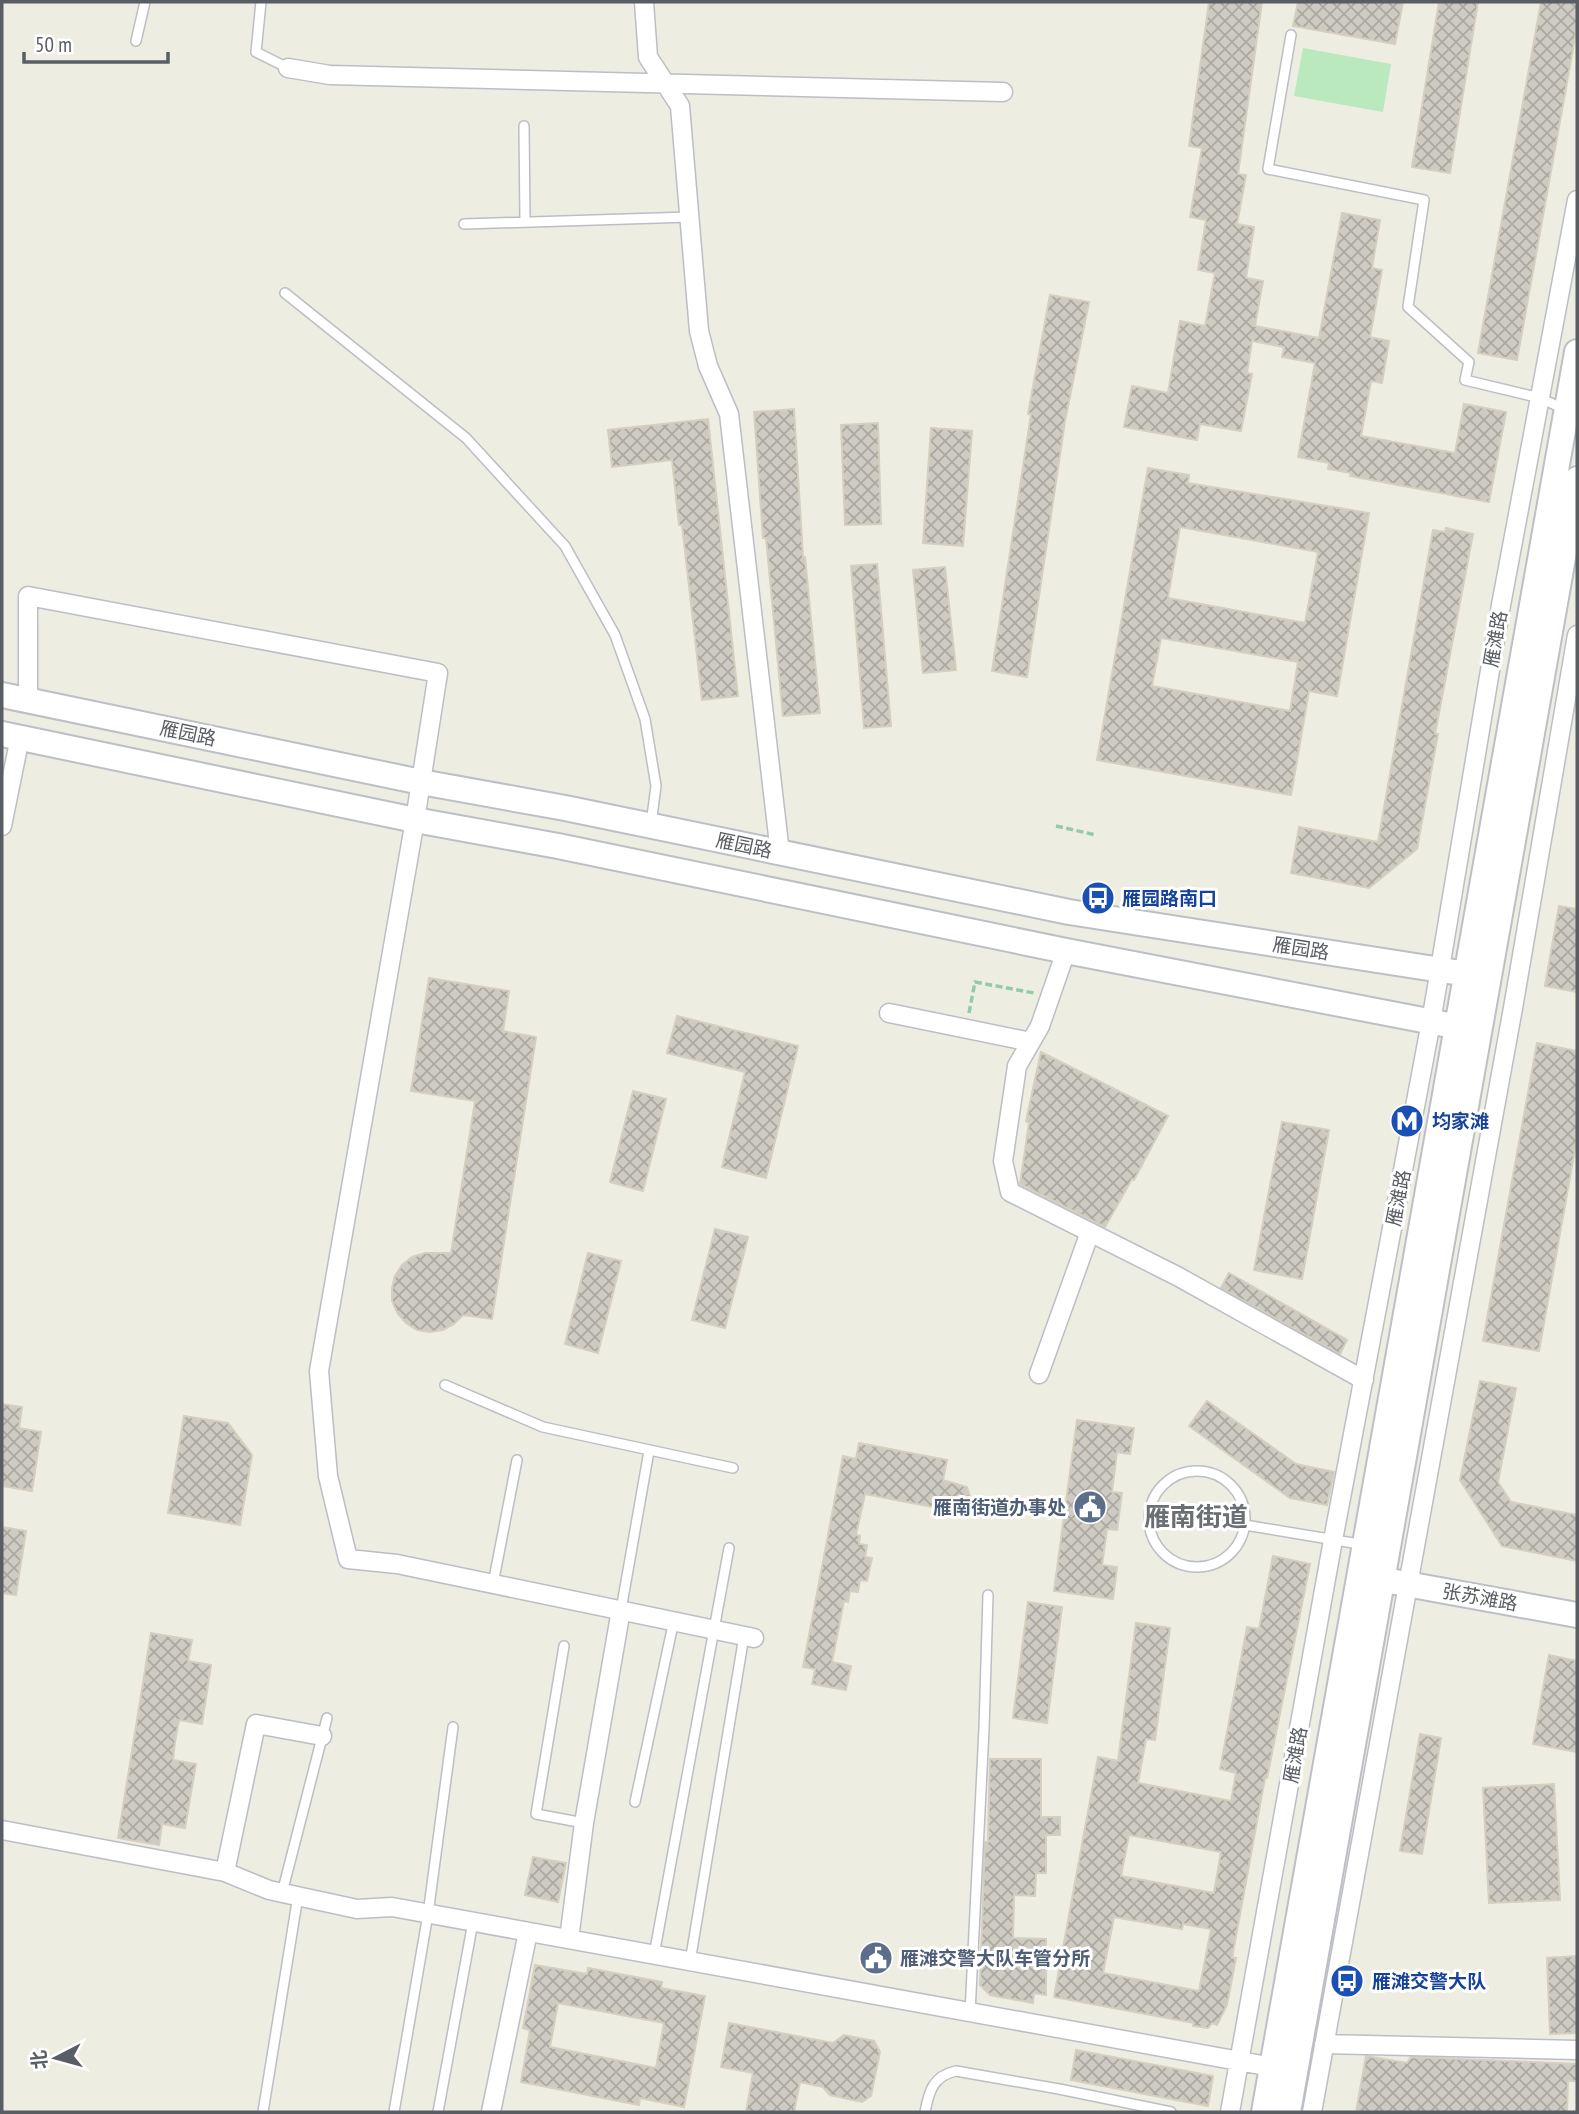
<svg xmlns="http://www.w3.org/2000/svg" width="1579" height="2114" font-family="'PT Sans Narrow','Noto Sans SC',sans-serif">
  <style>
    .grass { fill: #bae9be }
    .building { fill: url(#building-cross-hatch); stroke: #d4cfbe; stroke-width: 2; fill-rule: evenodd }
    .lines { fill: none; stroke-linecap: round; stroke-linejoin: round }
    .lane-casing { stroke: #bbbec4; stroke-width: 12 }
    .street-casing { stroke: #bbbec4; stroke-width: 21 }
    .secondary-casing { stroke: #bcbfc6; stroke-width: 28 }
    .path { stroke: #93caa7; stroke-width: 3.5; stroke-dasharray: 7 3.5; stroke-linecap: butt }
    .lane { stroke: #fff; stroke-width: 9 }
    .street { stroke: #fff; stroke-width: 18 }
    .secondary { stroke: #fff; stroke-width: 24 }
    .labels { text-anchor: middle; stroke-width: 6; stroke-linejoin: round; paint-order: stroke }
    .street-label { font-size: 19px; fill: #595d64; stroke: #fff }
    .transit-label { font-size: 19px; font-weight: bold; fill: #164399; stroke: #fff; text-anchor: start }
    .service-label { font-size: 19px; font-weight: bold; fill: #4e5e75; stroke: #fff; text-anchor: end }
    .district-label { font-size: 26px; font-weight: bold; fill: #6a6f76; stroke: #fff }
  </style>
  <defs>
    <pattern id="building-cross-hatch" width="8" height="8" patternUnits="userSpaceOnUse" patternTransform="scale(1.75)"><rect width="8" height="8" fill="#cecbc2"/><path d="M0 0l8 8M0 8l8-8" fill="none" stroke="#aaa8a1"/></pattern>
  </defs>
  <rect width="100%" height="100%" fill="#eeede1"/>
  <path class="grass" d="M 1303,48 L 1391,64 L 1383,112 L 1294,96 Z"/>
  <path class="building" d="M 1209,2 L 1262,2 L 1238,174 L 1246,175 L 1237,224 L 1254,227 L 1246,278 L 1263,281 L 1255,326 L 1319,338 L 1342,213 L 1380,220 L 1372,268 L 1382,270 L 1370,337 L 1389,341 L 1382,383 L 1371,381 L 1361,436 L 1455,453 L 1464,404 L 1506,412 L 1489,502 L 1350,476 L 1351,473 L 1328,469 L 1329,463 L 1298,457 L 1315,363 L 1282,357 L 1284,347 L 1252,341 L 1247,373 L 1252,374 L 1241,431 L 1200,424 L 1197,440 L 1124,427 L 1132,386 L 1168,393 L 1180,321 L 1205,326 L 1215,273 L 1198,270 L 1206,220 L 1190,217 L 1202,148 L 1189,146 Z
    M 1298,2 L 1403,2 L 1395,44 L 1293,26 Z
    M 1439,2 L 1478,2 L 1450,173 L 1412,167 Z
    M 1541,2 L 1577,2 L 1577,27 L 1517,360 L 1478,353 Z
    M 1050,295 L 1089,302 L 1065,421 L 1027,677 L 992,671 L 1031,414 L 1028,414 Z
    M 794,409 L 803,557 L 805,557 L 820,713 L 783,716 L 766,538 L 763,538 L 754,412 Z
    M 708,419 L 738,696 L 702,700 L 682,525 L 679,525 L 672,460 L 612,467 L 608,430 Z
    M 878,423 L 881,524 L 845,525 L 841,425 Z
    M 931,428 L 972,431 L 963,546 L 923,543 Z
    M 1148,468 L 1189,475 L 1188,483 L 1369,513 L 1337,696 L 1309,691 L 1291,795 L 1097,760 ZM 1180,527 L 1318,552 L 1305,623 L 1168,598 ZM 1161,638 L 1298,662 L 1290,711 L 1152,686 Z
    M 1446,528 L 1473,534 L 1435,734 L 1438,734 L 1417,849 L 1369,888 L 1291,873 L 1299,827 L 1378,842 L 1433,530 L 1445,532 Z
    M 877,564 L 891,726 L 864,728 L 851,566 Z
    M 945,567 L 956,670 L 923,673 L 913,570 Z
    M 1559,906 L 1577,909 L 1577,992 L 1545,986 Z
    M 429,978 L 509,991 L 503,1031 L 536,1037 L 492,1319 L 463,1315 L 454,1324 L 443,1330 L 430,1332 L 417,1330 L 406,1323 L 398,1314 L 392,1301 L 392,1288 L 395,1276 L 402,1265 L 412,1257 L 425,1253 L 451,1253 L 475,1101 L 411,1091 Z
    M 677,1016 L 798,1046 L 766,1178 L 722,1167 L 745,1072 L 667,1053 Z
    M 1537,1043 L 1577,1051 L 1577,1138 L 1539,1351 L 1483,1341 Z
    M 1041,1052 L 1168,1116 L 1134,1180 L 1132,1179 L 1105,1227 L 1020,1184 L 1029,1123 L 1026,1121 Z
    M 633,1091 L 666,1099 L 643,1191 L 610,1182 Z
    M 1282,1122 L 1329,1130 L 1302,1279 L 1254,1270 Z
    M 715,1229 L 748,1237 L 725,1328 L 692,1320 Z
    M 588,1253 L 621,1261 L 598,1353 L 565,1344 Z
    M 1229,1273 L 1347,1340 L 1340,1354 L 1221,1288 Z
    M 1480,1381 L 1516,1388 L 1498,1482 L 1511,1502 L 1577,1515 L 1577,1561 L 1502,1546 L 1460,1480 Z
    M 1207,1401 L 1296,1464 L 1334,1472 L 1327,1505 L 1290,1498 L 1189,1426 Z
    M 2,1404 L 22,1407 L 19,1428 L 41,1432 L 32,1491 L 2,1486 Z
    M 184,1416 L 228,1423 L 252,1455 L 240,1525 L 168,1513 Z
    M 1077,1420 L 1134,1428 L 1130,1454 L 1117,1452 L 1112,1492 L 1122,1493 L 1117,1530 L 1107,1529 L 1102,1565 L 1117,1567 L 1113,1599 L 1054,1591 Z
    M 859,1443 L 947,1460 L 943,1480 L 967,1487 L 971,1500 L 967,1508 L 958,1512 L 865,1494 L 856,1535 L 860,1536 L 859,1544 L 867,1545 L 865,1557 L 872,1558 L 867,1581 L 860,1580 L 858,1592 L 850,1591 L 848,1602 L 844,1601 L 832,1662 L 851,1666 L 846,1690 L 812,1684 L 815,1669 L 803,1667 L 843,1456 L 856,1459 Z
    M 2,1527 L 26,1531 L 16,1595 L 2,1593 Z
    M 1273,1556 L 1310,1564 L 1267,1778 L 1265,1778 L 1232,1958 L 1236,1958 L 1227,2005 L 1217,2025 L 1212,2023 L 1208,2028 L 1193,2026 L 1194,2023 L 1054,1997 L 1098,1757 L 1118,1761 L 1136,1623 L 1170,1628 L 1155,1740 L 1146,1739 L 1138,1783 L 1231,1801 L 1236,1773 L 1220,1769 L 1247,1627 L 1259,1629 ZM 1129,1835 L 1221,1852 L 1214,1893 L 1121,1876 ZM 1114,1917 L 1182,1929 L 1183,1924 L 1211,1929 L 1199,1991 L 1103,1973 Z
    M 1028,1602 L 1062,1607 L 1047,1723 L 1013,1718 Z
    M 151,1633 L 192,1640 L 188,1661 L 211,1665 L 202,1724 L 179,1720 L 175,1742 L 173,1760 L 196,1764 L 185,1828 L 162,1824 L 159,1845 L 118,1838 Z
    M 1549,1655 L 1577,1661 L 1577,1752 L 1533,1744 Z
    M 1420,1734 L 1441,1738 L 1422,1854 L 1400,1851 Z
    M 990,1759 L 1041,1759 L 1041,1817 L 1060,1817 L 1060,1835 L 1046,1835 L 1046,1873 L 1036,1873 L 1035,1896 L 1014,1895 L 1013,1938 L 1046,1939 L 1046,1995 L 1034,1993 L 1033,2003 L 990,1995 L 980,1985 L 985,1842 L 988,1842 Z
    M 1554,1784 L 1560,1900 L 1489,1903 L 1483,1788 Z
    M 533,1857 L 566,1863 L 558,1902 L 525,1895 Z
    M 1577,1956 L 1577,2033 L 1550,2034 L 1547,1958 Z
    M 535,1965 L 587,1974 L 588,1968 L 662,1982 L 661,1988 L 705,1996 L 684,2107 L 640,2098 L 639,2105 L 521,2082 L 530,2030 L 523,2028 ZM 558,2003 L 664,2023 L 656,2068 L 550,2047 Z
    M 729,2023 L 833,2043 L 844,2035 L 874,2041 L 880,2052 L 871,2096 L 862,2102 L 830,2095 L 823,2087 L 800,2082 L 794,2112 L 746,2112 L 753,2073 L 721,2067 Z
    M 1076,2050 L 1213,2076 L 1208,2106 L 1071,2080 Z
    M 1366,2056 L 1407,2063 L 1411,2057 L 1577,2064 L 1577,2081 L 1568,2081 L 1567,2112 L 1356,2112 Z"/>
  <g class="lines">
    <defs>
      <path id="lane" d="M 261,2 L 256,52 L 288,68
        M 1291,35 L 1268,169 L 1424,200 L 1408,307 L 1469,362 L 1465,380 L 1540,398 L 1564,409
        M 136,41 L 145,2
        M 524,126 L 525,222
        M 464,224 L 689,217
        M 285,293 L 466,438 L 565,546 L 615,635 L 645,719 L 656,786 L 651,824
        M 445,1385 L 543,1427 L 733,1468
        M1149 1519a48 48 0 1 1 96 0a48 48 0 1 1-96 0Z
        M 1245,1525 L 1365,1545
        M 493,1584 L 517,1460
        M 621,1610 L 649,1451
        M 564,1646 L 536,1814 L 584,1823
        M 635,1802 L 674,1620
        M 282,1893 L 327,1718
        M 654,1955 L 729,1548
        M 690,1962 L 744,1636
        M 970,2013 L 984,1729 L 988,1595
        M 263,2112 L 298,1896
        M 394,2112 L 428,1914 L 453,1727
        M 438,2112 L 473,1922
        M 925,2112 C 929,2091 933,2076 956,2071 L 1059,2089 L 1171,2112"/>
      <path id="street" d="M 644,2 L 648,57 L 680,106 L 699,331 L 708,366 L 729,414 L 780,853
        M 288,68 L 330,75 L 1003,92
        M 28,700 L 28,596 L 438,673 L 415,820 L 319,1371 L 328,1476 L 348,1559 L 397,1564 L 754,1638
        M 2,826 L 20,737
        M 1066,951 L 1040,1026 L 1017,1066 L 1003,1161 L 1010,1192 L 1177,1276 L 1364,1380
        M 889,1013 L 1031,1042
        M 1039,1374 L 1090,1232
        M 2,1830 L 225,1872 L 269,1890 L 357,1909 L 392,1907 L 1283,2069
        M 225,1872 L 256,1724 L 322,1736
        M 569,1939 L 584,1823 L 621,1610
        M 1324,2044 L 1577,2050
        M 491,2112 L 528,1932
        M 1230,2112 L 1333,1540 L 1431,1022 L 1501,605 L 1577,200
        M 1312,2112 L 1513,1008 L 1577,635"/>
      <path id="secondary" d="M 2,695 L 421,782 L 565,808 L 1069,912 L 1467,974 L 1482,978
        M 2,734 L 415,820 L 558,846 L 1066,951 L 1459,1027 L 1473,1028
        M 1368,1577 L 1577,1615
        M 1264,2112 L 1577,352
        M 1288,2112 L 1577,479"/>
    </defs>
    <use href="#lane" class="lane-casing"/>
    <use href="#street" class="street-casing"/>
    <use href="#secondary" class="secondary-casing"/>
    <path class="path" d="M 1056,826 L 1096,835
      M 969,1013 L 975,982 L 1034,993"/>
    <use href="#lane" class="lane"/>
    <use href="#street" class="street"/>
    <use href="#secondary" class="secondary"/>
  </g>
  <defs>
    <symbol id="bus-disc" viewBox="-11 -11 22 22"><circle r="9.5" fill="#1a4fb4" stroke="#fff"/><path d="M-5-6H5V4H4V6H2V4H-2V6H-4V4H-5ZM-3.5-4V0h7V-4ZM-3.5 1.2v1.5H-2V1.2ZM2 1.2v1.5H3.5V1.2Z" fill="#fff"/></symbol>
    <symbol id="metro-disc" viewBox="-11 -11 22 22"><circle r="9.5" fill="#1a4fb4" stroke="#fff"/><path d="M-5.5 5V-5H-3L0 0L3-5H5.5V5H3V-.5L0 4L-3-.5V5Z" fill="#fff"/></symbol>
    <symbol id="civic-disc" viewBox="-11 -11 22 22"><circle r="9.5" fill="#5c6f8a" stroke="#fff"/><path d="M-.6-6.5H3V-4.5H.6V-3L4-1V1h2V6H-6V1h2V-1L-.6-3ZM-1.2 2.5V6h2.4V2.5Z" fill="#fff"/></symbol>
  </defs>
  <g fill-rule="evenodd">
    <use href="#bus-disc" x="1079" y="879" width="38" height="38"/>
    <use href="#metro-disc" x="1388" y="1102" width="38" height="38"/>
    <use href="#civic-disc" x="1071" y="1488" width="38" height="38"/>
    <use href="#civic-disc" x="857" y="1939" width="38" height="38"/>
    <use href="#bus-disc" x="1328" y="1962" width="38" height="38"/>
  </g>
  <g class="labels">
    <g class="street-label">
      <text transform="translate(1495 639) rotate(-80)" y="7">雁滩路</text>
      <text transform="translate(188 733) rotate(12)" y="7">雁园路</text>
      <text transform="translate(744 845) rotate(12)" y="7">雁园路</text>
      <text transform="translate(1301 948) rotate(9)" y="7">雁园路</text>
      <text transform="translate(1398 1198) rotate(-79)" y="7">雁滩路</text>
      <text transform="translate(1480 1597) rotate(10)" y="7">张苏滩路</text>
      <text transform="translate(1295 1755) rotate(-80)" y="7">雁滩路</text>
    </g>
    <g class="transit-label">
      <text x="1122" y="905">雁园路南口</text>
      <text x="1432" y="1128">均家滩</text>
      <text x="1372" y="1988">雁滩交警大队</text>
    </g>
    <g class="service-label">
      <text x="1066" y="1514">雁南街道办事处</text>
      <text x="900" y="1965" text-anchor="start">雁滩交警大队车管分所</text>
    </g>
    <g class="district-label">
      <text x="1196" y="1526">雁南街道</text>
    </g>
  </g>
  <rect width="1579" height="2114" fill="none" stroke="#595d64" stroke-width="7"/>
  <g transform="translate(56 2058) rotate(264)" stroke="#ffffff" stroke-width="5" paint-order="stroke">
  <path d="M0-5L12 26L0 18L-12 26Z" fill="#595d64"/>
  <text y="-10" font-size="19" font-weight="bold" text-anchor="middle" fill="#595d64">北</text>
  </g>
  <path d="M24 52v10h144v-10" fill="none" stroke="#595d64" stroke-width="3.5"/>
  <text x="35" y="52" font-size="21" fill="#595d64" stroke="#ffffff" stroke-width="5" paint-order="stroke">50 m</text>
</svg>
